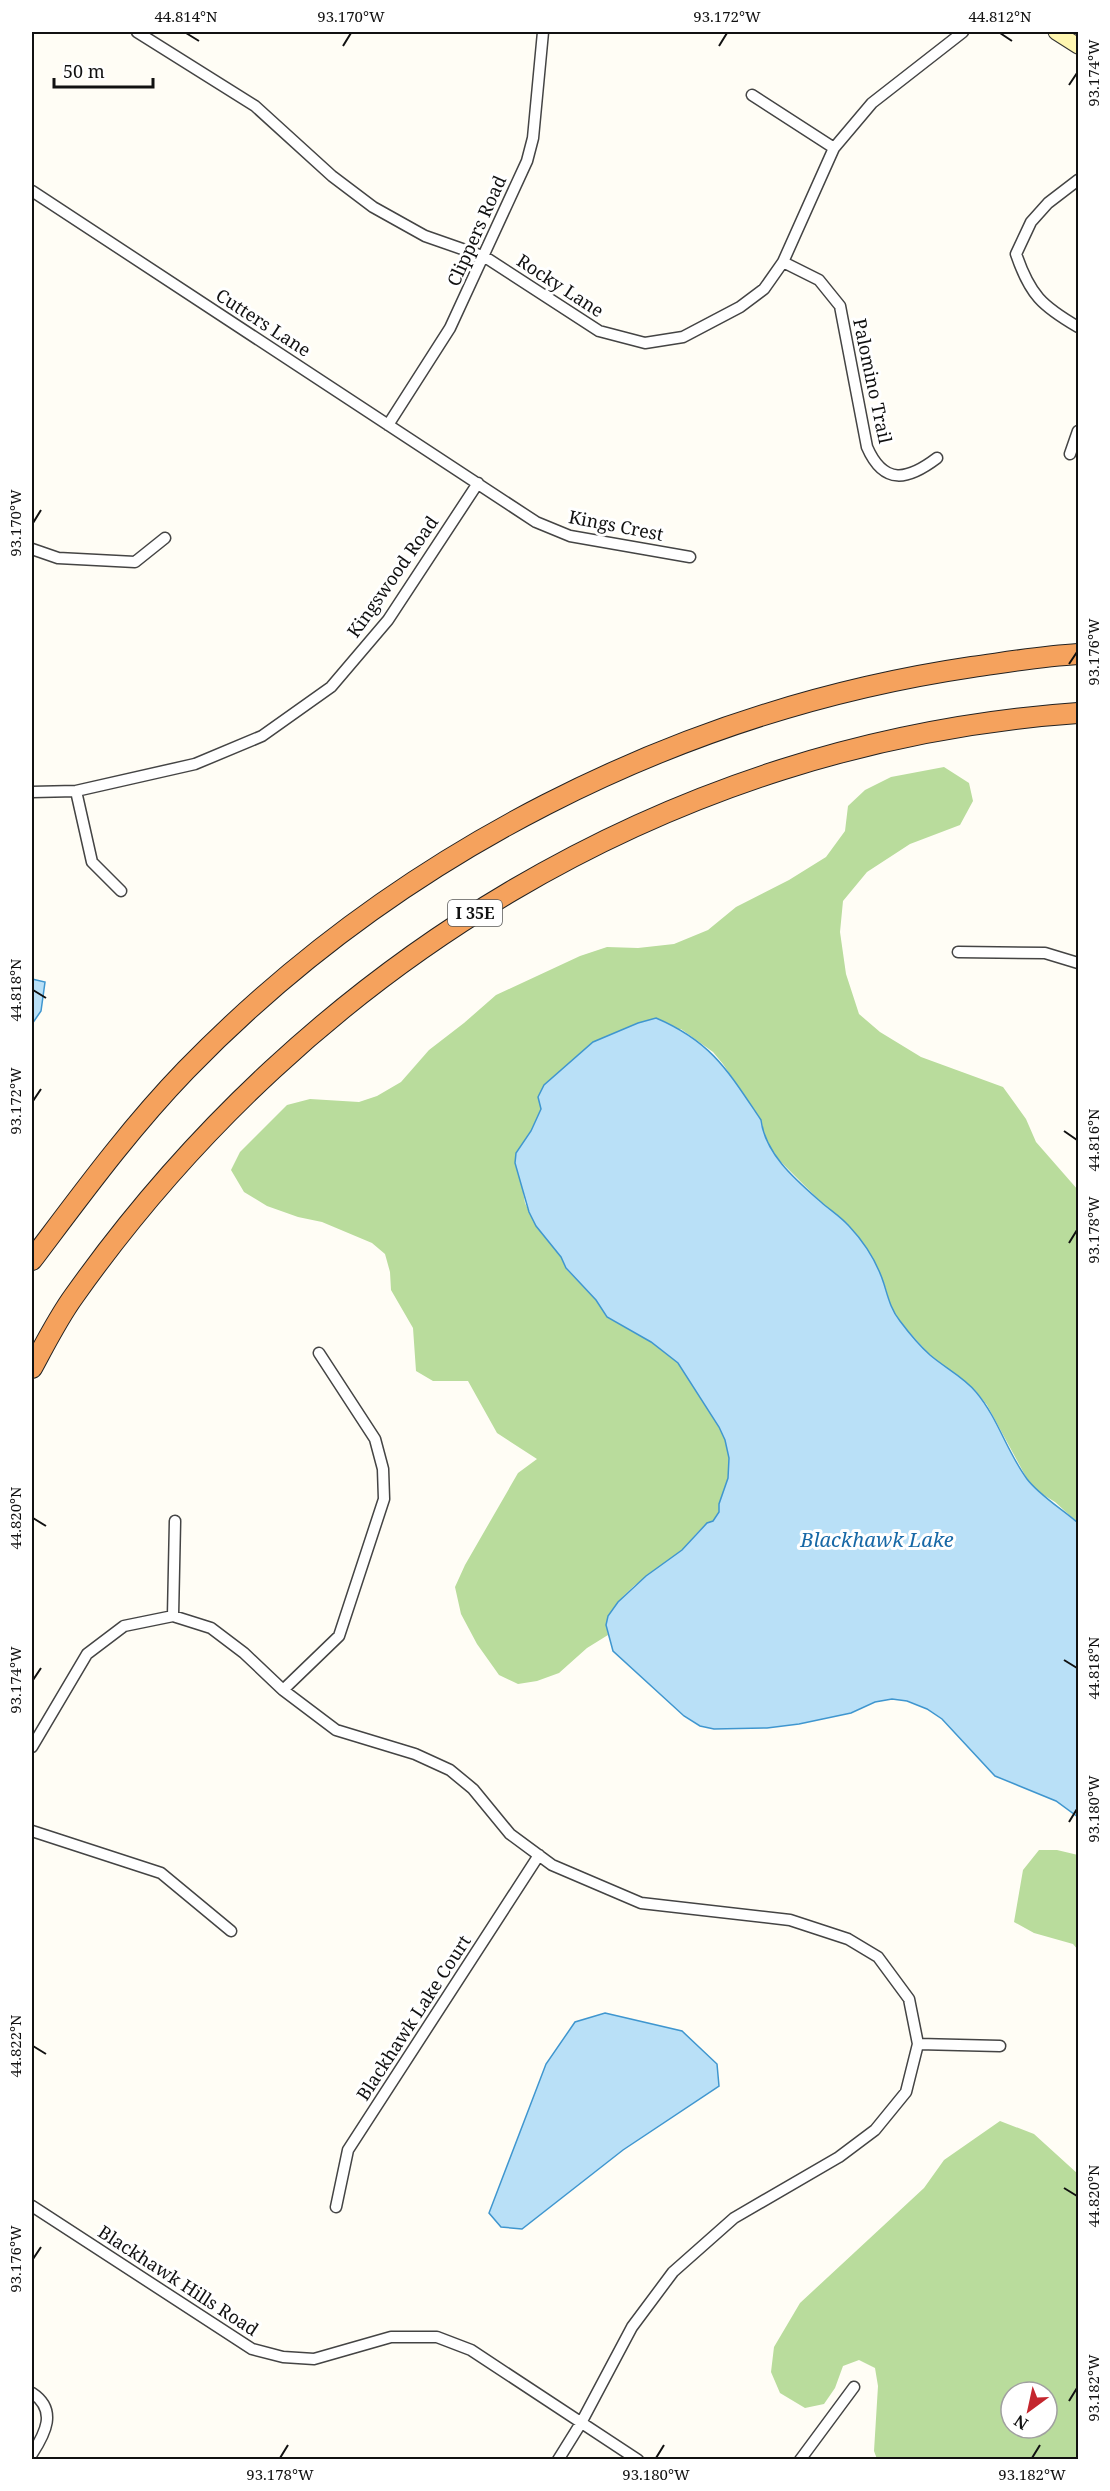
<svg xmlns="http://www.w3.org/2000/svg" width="1110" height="2491" font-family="'Noto Serif',serif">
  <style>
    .forest { fill: #b9dc9c; fill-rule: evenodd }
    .water { fill: #b9e0f7; stroke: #3f96cf; stroke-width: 1.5 }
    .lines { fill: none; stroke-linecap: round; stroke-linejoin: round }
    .street-casing { stroke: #444; stroke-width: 13 }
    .secondary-casing { stroke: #333; stroke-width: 17 }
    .highway-casing { stroke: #222; stroke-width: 22 }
    .street { stroke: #fff; stroke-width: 10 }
    .secondary { stroke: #fff6b0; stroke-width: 15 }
    .highway { stroke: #f5a25d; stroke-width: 20 }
    .ticks { fill: none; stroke: #111; stroke-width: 2 }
    .labels { text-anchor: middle; stroke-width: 6; stroke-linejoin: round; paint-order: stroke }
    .shield { fill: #fff; stroke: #585858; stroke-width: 1.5 }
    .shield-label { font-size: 16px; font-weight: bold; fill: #111 }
    .street-label { font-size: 18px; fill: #111; stroke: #fff }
    .water-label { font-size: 20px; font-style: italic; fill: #1768a6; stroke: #fff }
    .neatline { fill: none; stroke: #111; stroke-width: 2 }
    .ticks-label { font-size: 15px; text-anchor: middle; fill: #111 }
  </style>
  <rect width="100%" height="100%" fill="#fffdf5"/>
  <path class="forest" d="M 944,767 L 969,783 L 973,801 L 960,825 L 910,844 L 867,872 L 843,901 L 840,932 L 846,974 L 859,1014 L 880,1032 L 921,1057 L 1003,1087 L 1026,1119 L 1036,1142 L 1078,1190 L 1078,1523 L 1055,1502 L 1037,1491 L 1026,1477 L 987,1405 L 975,1390 L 931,1356 L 899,1321 L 892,1310 L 884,1283 L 847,1223 L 821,1202 L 780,1161 L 770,1148 L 762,1130 L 761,1120 L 723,1064 L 713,1052 L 681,1029 L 593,1042 L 544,1085 L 541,1109 L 531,1131 L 516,1153 L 525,1203 L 536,1226 L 561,1257 L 566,1269 L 596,1300 L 607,1317 L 651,1342 L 678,1363 L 719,1427 L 725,1440 L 729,1458 L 728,1478 L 719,1504 L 719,1512 L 713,1521 C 700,1525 690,1543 680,1552 C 655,1573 602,1598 608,1635 L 587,1648 L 559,1673 L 537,1681 L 518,1684 L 499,1675 L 477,1644 L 461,1614 L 455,1587 L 465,1565 L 518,1473 L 537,1459 L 497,1433 L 468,1381 L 433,1381 L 416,1371 L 413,1328 L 391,1290 L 390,1272 L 385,1254 L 372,1243 L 322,1222 L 298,1217 L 267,1206 L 244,1192 L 231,1170 L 240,1152 L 287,1105 L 310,1099 L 359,1102 L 377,1096 L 401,1082 L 429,1050 L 464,1023 L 496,995 L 580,956 L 607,947 L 638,948 L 674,944 L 708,930 L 736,907 L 789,880 L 826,857 L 845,831 L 848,806 L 865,790 L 891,777 Z
    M 1039,1850 L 1057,1850 L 1078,1855 L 1078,1950 L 1073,1944 L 1034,1933 L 1014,1922 L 1023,1870 Z
    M 1000,2121 L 1034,2134 L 1078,2174 L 1078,2459 L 877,2459 L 874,2451 L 878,2386 L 875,2368 L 859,2360 L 843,2366 L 835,2388 L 824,2404 L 805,2408 L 780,2393 L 771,2372 L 774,2347 L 800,2303 L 924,2188 L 944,2160 ZM 1011,2392 L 1047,2392 L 1047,2428 L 1011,2428 Z"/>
  <path class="water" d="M 32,979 L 45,982 L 41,1011 L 32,1024 Z
    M 656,1018 C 712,1042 728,1071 761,1120 C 765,1154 796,1180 821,1202 C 830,1210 841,1217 849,1226 C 864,1242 877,1262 884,1284 C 888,1297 891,1310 900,1321 C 909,1333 919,1345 930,1355 C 945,1368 964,1377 976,1392 C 998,1418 1007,1452 1027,1479 C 1039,1495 1062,1509 1078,1523 L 1078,1817 L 1056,1801 L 995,1776 L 942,1719 L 927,1709 L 907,1701 L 892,1699 L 875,1702 L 851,1713 L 799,1724 L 767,1728 L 714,1729 L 700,1726 L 684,1716 L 613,1651 L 606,1625 L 608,1616 L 618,1602 L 646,1576 L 682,1550 L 707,1523 L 713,1521 L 719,1512 L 719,1504 L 728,1478 L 729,1458 L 725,1440 L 719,1427 L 678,1363 L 651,1342 L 607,1317 L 596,1300 L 566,1268 L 561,1257 L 536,1226 L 529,1212 L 515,1163 L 516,1153 L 531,1131 L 541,1109 L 538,1097 L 544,1085 L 593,1042 L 638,1023 Z
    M 605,2013 L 682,2031 L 717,2064 L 719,2086 L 623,2150 L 522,2229 L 501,2227 L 489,2213 L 546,2064 L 575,2022 Z"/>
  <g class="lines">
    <defs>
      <path id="street" d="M 137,32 L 255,106 L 332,176 L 373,207 L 425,236 L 485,257 L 599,331 L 645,343 L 683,337 L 740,307 L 764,289 L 783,262 L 834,148 L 872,103 L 963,32
        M 752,95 L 834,148
        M 1078,180 L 1048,203 L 1031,222 L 1016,254 C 1030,295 1042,306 1078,327
        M 32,191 L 536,522 L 570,536 L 690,557
        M 783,262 L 819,280 L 840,306 L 867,447 C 884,486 908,480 937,458
        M 388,425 L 450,328 L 527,161 L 533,138 L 543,32
        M 1070,454 L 1078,431
        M 32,549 L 58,558 L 135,562 L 165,538
        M 76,791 L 92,862 L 121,891
        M 32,792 L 76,791 L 195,764 L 262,736 L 331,687 L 388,620 L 478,483
        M 958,952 L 1045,953 L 1078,963
        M 173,1616 L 175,1521
        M 283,1690 L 339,1636 L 384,1499 L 383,1469 L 375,1439 L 319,1353
        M 32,1747 L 87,1654 L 124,1626 L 173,1616 L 211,1628 L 244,1653 L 283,1690 L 336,1730 L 415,1754 L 450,1770 L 473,1789 L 510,1834 L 552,1865 L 641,1903 L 790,1920 L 848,1939 L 878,1957 L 909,1999 L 918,2044 L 906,2092 L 875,2130 L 839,2157 L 734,2218 L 673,2272 L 632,2327 L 581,2423 L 558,2460
        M 32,1831 L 161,1873 L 231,1931
        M 918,2044 L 1000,2046
        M 32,2206 L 252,2349 L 283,2357 L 314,2359 L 391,2337 L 437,2337 L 471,2350 L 638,2460
        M 336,2207 L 348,2150 L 539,1855
        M 32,2393 C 58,2410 45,2434 32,2454
        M 800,2460 L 854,2387"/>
      <path id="secondary" d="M 1056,32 L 1078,46"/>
      <path id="highway" d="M 32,1260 C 81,1195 129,1129 186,1070 C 395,855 676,711 972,667 C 1008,662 1043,656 1078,654
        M 32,1368 C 45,1344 58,1318 74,1296 C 308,966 671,741 1078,713"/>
    </defs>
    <use href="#street" class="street-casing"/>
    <use href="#secondary" class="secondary-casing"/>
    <use href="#highway" class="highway-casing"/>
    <use href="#street" class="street"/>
    <use href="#secondary" class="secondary"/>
    <use href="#highway" class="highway"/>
  </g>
  <path class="ticks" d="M 186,33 L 199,41M 1000,33 L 1012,41M 343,46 L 351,33M 719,46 L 727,33M 1069,85 L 1077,73M 33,523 L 41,510M 1069,664 L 1077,652M 33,990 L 46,998M 33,1101 L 41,1089M 1064,1131 L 1077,1140M 1069,1243 L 1077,1230M 33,1518 L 46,1526M 1064,1660 L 1077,1668M 33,1680 L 41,1668M 1069,1822 L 1077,1809M 33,2046 L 46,2054M 1064,2188 L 1077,2196M 33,2259 L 41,2247M 1069,2401 L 1077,2388M 280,2458 L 288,2445M 656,2458 L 664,2445M 1032,2458 L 1040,2445"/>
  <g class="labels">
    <rect class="shield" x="448" y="900" width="54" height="26" rx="4.5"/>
    <g class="shield-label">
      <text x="475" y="919">I 35E</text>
    </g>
    <g class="street-label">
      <text transform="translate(477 231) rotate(-66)" y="6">Clippers Road</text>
      <text transform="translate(560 286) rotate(33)" y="6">Rocky Lane</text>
      <text transform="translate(263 323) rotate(33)" y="6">Cutters Lane</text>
      <text transform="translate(872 381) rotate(78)" y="6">Palomino Trail</text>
      <text transform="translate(616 526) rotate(11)" y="6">Kings Crest</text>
      <text transform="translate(393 577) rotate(-55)" y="6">Kingswood Road</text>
      <text transform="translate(414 2018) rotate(-57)" y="6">Blackhawk Lake Court</text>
      <text transform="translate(178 2281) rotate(33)" y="6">Blackhawk Hills Road</text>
    </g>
    <g class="water-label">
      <text x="877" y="1547">Blackhawk Lake</text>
    </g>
  </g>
  <rect width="1110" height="2491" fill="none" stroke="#ffffff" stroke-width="66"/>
  <g transform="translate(1029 2410) rotate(213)"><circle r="28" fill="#ffffff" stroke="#a0a0a0" stroke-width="1.5"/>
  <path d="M0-4.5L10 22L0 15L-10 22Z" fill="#c4262e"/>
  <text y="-9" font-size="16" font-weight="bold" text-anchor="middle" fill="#111111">N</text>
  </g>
  <path d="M54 78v9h99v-9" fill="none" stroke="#111111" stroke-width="3"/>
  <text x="63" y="78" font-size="18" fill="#111111" stroke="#ffffff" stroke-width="4.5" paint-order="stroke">50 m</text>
  <rect x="33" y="33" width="1044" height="2425" class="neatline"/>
  <g class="ticks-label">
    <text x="186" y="22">44.814°N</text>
    <text x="351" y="22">93.170°W</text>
    <text x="727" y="22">93.172°W</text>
    <text x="1000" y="22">44.812°N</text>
    <text transform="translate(1094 73) rotate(-90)" y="5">93.174°W</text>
    <text transform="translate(16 523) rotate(-90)" y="5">93.170°W</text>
    <text transform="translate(1094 652) rotate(-90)" y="5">93.176°W</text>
    <text transform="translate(16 990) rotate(-90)" y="5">44.818°N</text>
    <text transform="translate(16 1101) rotate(-90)" y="5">93.172°W</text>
    <text transform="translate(1094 1140) rotate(-90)" y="5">44.816°N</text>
    <text transform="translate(1094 1230) rotate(-90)" y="5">93.178°W</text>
    <text transform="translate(16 1518) rotate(-90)" y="5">44.820°N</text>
    <text transform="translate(1094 1668) rotate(-90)" y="5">44.818°N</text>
    <text transform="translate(16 1680) rotate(-90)" y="5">93.174°W</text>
    <text transform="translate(1094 1809) rotate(-90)" y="5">93.180°W</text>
    <text transform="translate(16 2046) rotate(-90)" y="5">44.822°N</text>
    <text transform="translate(1094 2196) rotate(-90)" y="5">44.820°N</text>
    <text transform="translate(16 2259) rotate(-90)" y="5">93.176°W</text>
    <text transform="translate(1094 2388) rotate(-90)" y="5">93.182°W</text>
    <text x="280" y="2480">93.178°W</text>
    <text x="656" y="2480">93.180°W</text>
    <text x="1032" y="2480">93.182°W</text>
  </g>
</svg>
